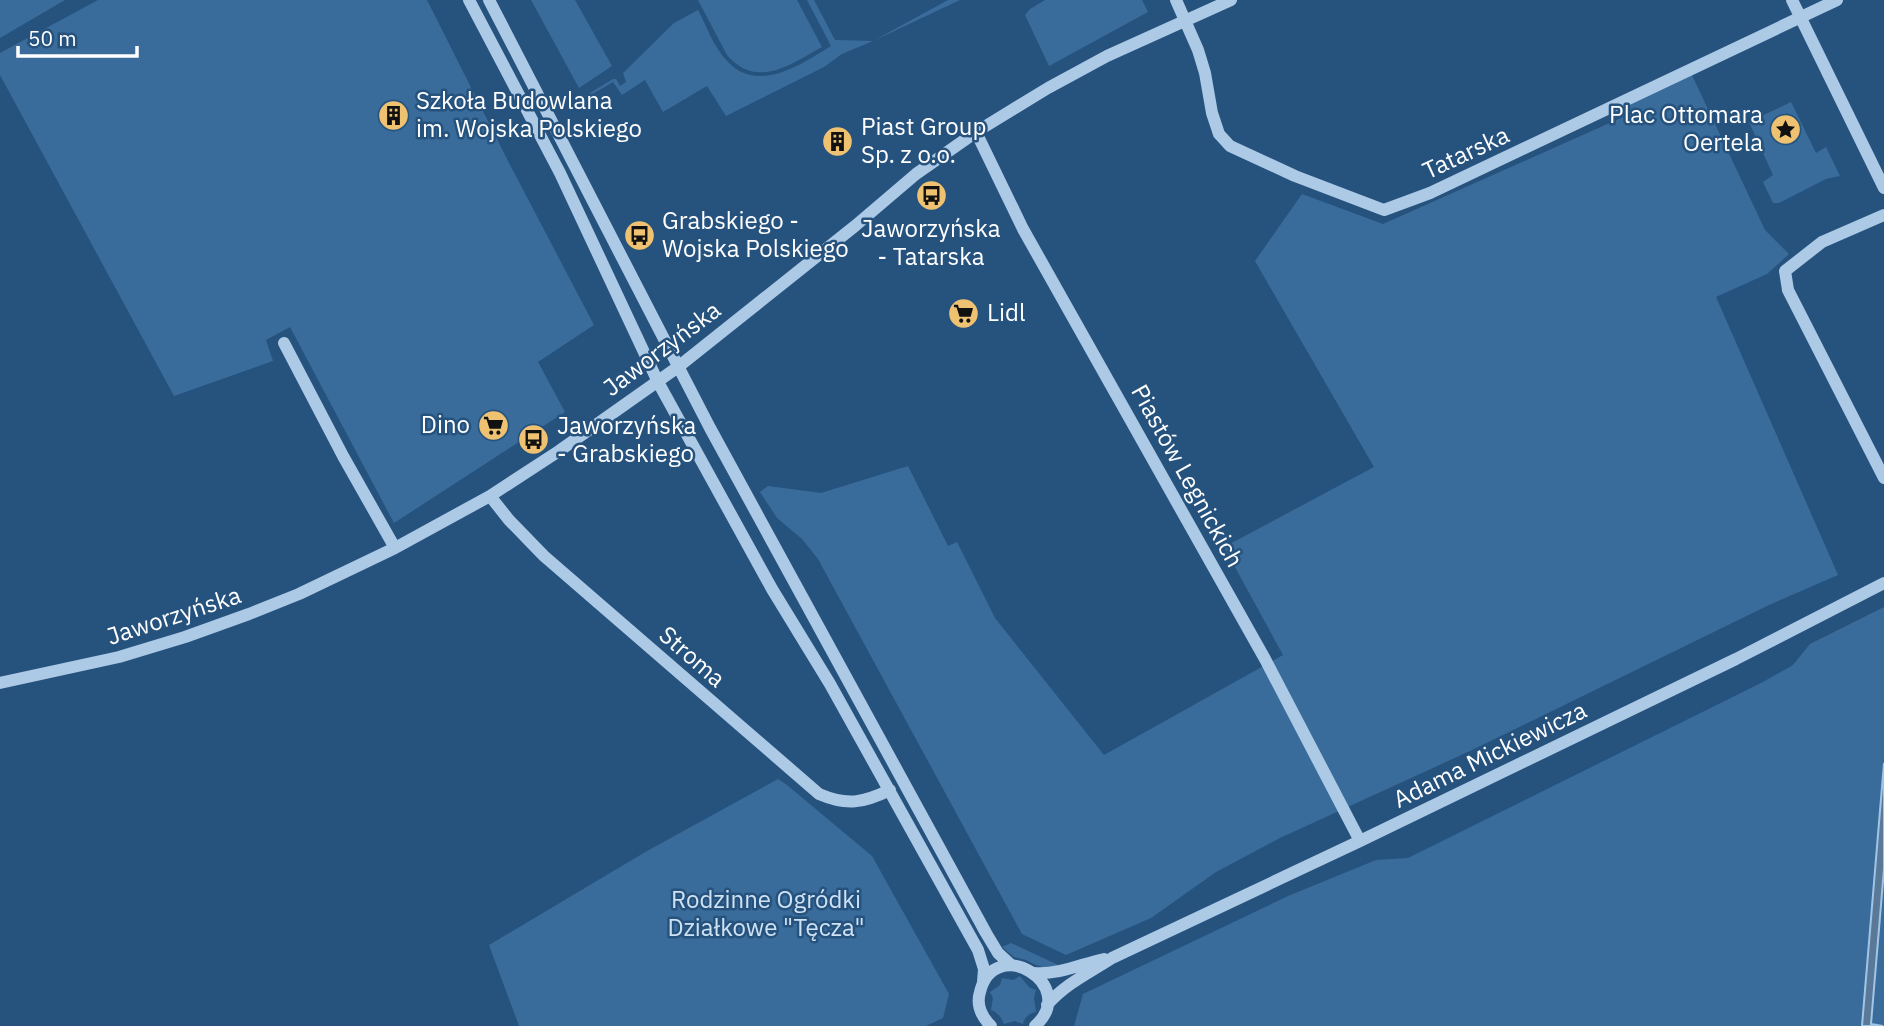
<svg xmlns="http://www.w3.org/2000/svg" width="1884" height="1026" font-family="'IBM Plex Sans',sans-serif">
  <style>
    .green { fill: #3a6c9b }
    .water { fill: #5a7998; stroke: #a0c5e6; stroke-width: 2 }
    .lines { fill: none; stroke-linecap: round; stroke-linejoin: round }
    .minor { stroke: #acc9e5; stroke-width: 12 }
    .labels { text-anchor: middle; stroke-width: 5; stroke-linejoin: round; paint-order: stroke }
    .poi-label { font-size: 24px; fill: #fff; stroke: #26527e; text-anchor: start }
    .street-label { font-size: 24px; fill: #fff; stroke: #26527e }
    .park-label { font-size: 24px; fill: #cfe2f4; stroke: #26527e }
  </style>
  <rect width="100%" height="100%" fill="#26527e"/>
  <path class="green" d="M 0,0 L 65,0 L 0,38 Z
    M 98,0 L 427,0 L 508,161 L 594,325 L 538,362 L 565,412 L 394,523 L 290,327 L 266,340 L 273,361 L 174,396 L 0,75 L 0,53 Z
    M 531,0 L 575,0 L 612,66 L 579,88 Z
    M 698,0 L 797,0 L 822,47 C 791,64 757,90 727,55 Z
    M 807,0 L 814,0 L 835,40 L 873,41 L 948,0 L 960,0 L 873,41 L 842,54 L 824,67 L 726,116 L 707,86 L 663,112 L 645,80 L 622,95 L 613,82 L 584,99 L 583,97 L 613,79 L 616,79 L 620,86 L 626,82 L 623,73 L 674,23 L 698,10 C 707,27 714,48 728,62 C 758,94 802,64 831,46 Z
    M 1045,0 L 1142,0 L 1148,12 L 1049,66 L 1025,15 L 1030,9 Z
    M 1690,71 L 1765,230 L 1789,254 L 1767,274 L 1716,297 L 1838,575 L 1769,605 L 1470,751 L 1280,838 L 1216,872 L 1151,918 L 1066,955 L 1022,934 L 818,559 L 802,539 L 777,518 L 760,492 L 768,486 L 821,493 L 908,466 L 948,546 L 957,542 L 995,618 L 1104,755 L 1283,655 L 1224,547 L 1374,467 L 1255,261 L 1302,194 L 1383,224 L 1632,113 L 1627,100 Z
    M 1791,102 L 1816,153 L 1826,147 L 1840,176 L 1826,179 L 1779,203 L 1773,203 L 1763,182 L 1773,175 L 1749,122 Z
    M 1884,607 L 1884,1026 L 1074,1026 L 1083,994 L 1288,896 L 1376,860 L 1408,858 L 1763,682 L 1793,665 L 1810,644 Z
    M 778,779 L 787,785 L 872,856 L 949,994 L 943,1018 L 926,1026 L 519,1026 L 489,945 L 647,851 Z
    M 1011,943 L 1056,964 L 1059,966 L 1046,968 L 1036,965 L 1026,960 L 1014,957 L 1002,947 Z
    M 1020,976 L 1029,987 L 1036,990 L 1034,998 L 1036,1012 C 1028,1014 1025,1017 1023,1024 L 1015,1021 L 1004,1024 C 1001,1017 998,1013 991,1010 L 993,998 L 990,992 L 1000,985 L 1002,978 L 1013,980 Z"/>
  <path class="water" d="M 1884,763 L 1884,869 L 1871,1024 L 1883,1026 L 1862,1026 Z"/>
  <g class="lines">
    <path class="minor" d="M 469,0 L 560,173 L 658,382 L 772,589 L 830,684 L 978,950 L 984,969 L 983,982
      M 489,0 L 710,428 L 986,933 L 998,953 L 1011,965
      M 1176,0 L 1198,50 L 1205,73 L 1212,113 L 1219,134 L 1230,146 L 1295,176 L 1384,210 L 1430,193 L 1837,0
      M 1792,0 L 1884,188
      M 976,132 L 1023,229 L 1265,659 L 1360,841
      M 1884,215 L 1822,242 L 1785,271 L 1788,290 L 1884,478
      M 284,343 L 343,456 L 395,548
      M 490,496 L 509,520 L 544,556 L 819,794 C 847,806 863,803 890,790
      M 0,683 L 119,657 L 185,637 L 249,614 L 299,594 L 395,548 L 490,496 L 559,451 L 678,367 L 855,226 L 916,174 L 976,132 L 1048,88 L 1107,56 L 1231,0
      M 1034,973 C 1059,975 1081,964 1104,959
      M 1047,1005 C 1065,984 1089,973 1112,958 L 1360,841 L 1736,659 L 1884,583
      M 991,1026 C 982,1017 976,1005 980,992 C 994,933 1081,985 1035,1026"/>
  </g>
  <defs>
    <symbol id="building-disc" viewBox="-11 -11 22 22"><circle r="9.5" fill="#eec271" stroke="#26527e"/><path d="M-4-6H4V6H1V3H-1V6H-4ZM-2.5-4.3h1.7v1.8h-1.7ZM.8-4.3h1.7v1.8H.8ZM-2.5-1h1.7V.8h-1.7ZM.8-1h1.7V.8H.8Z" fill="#111"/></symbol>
    <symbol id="sight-disc" viewBox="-11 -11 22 22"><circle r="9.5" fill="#eec271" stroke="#26527e"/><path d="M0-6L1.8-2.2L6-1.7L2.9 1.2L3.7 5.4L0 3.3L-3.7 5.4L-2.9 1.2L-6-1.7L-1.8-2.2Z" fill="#111"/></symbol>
    <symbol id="bus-disc" viewBox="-11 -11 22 22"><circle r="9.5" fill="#eec271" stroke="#26527e"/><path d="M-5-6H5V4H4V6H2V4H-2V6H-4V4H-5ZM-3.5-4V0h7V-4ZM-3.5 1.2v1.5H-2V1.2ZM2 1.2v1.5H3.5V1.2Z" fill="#111"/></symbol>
    <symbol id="supermarket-disc" viewBox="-11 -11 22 22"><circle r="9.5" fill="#eec271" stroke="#26527e"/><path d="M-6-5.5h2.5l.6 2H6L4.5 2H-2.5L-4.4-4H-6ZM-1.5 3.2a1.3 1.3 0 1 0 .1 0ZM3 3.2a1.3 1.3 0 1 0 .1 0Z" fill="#111"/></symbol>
  </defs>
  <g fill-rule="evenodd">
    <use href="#building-disc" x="376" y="98" width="35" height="35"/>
    <use href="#sight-disc" x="1768" y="112" width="35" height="35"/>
    <use href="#building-disc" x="820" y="124" width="35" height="35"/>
    <use href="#bus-disc" x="914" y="178" width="35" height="35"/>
    <use href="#bus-disc" x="622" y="218" width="35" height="35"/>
    <use href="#supermarket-disc" x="946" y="296" width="35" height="35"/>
    <use href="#supermarket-disc" x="476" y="408" width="35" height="35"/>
    <use href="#bus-disc" x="516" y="422" width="35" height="35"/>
  </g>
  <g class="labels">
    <g class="poi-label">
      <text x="416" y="109">Szkoła Budowlana<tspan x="416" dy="28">im. Wojska Polskiego</tspan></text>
      <text x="1763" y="123" text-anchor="end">Plac Ottomara<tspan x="1763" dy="28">Oertela</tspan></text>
      <text x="861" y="135">Piast Group<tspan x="861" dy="28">Sp. z o.o.</tspan></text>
      <text x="662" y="229">Grabskiego -<tspan x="662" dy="28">Wojska Polskiego</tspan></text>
      <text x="931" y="237" text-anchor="middle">Jaworzyńska<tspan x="931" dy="28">- Tatarska</tspan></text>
      <text x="987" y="321">Lidl</text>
      <text x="470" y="433" text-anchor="end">Dino</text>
      <text x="557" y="434">Jaworzyńska<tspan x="557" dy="28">- Grabskiego</tspan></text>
    </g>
    <g class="street-label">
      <text transform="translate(1466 153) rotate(-25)" y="8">Tatarska</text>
      <text transform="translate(662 349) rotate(-37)" y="8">Jaworzyńska</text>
      <text transform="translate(1187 476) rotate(61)" y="8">Piastów Legnickich</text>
      <text transform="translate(174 616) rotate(-18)" y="8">Jaworzyńska</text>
      <text transform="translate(692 657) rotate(41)" y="8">Stroma</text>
      <text transform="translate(1490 755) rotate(-26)" y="8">Adama Mickiewicza</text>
    </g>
    <g class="park-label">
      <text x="766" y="908">Rodzinne Ogródki<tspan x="766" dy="28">Działkowe "Tęcza"</tspan></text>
    </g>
  </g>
  <path d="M18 46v10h119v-10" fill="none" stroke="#ffffff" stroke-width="3.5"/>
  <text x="28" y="46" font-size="21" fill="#ffffff" stroke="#26527e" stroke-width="5" paint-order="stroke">50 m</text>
</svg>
